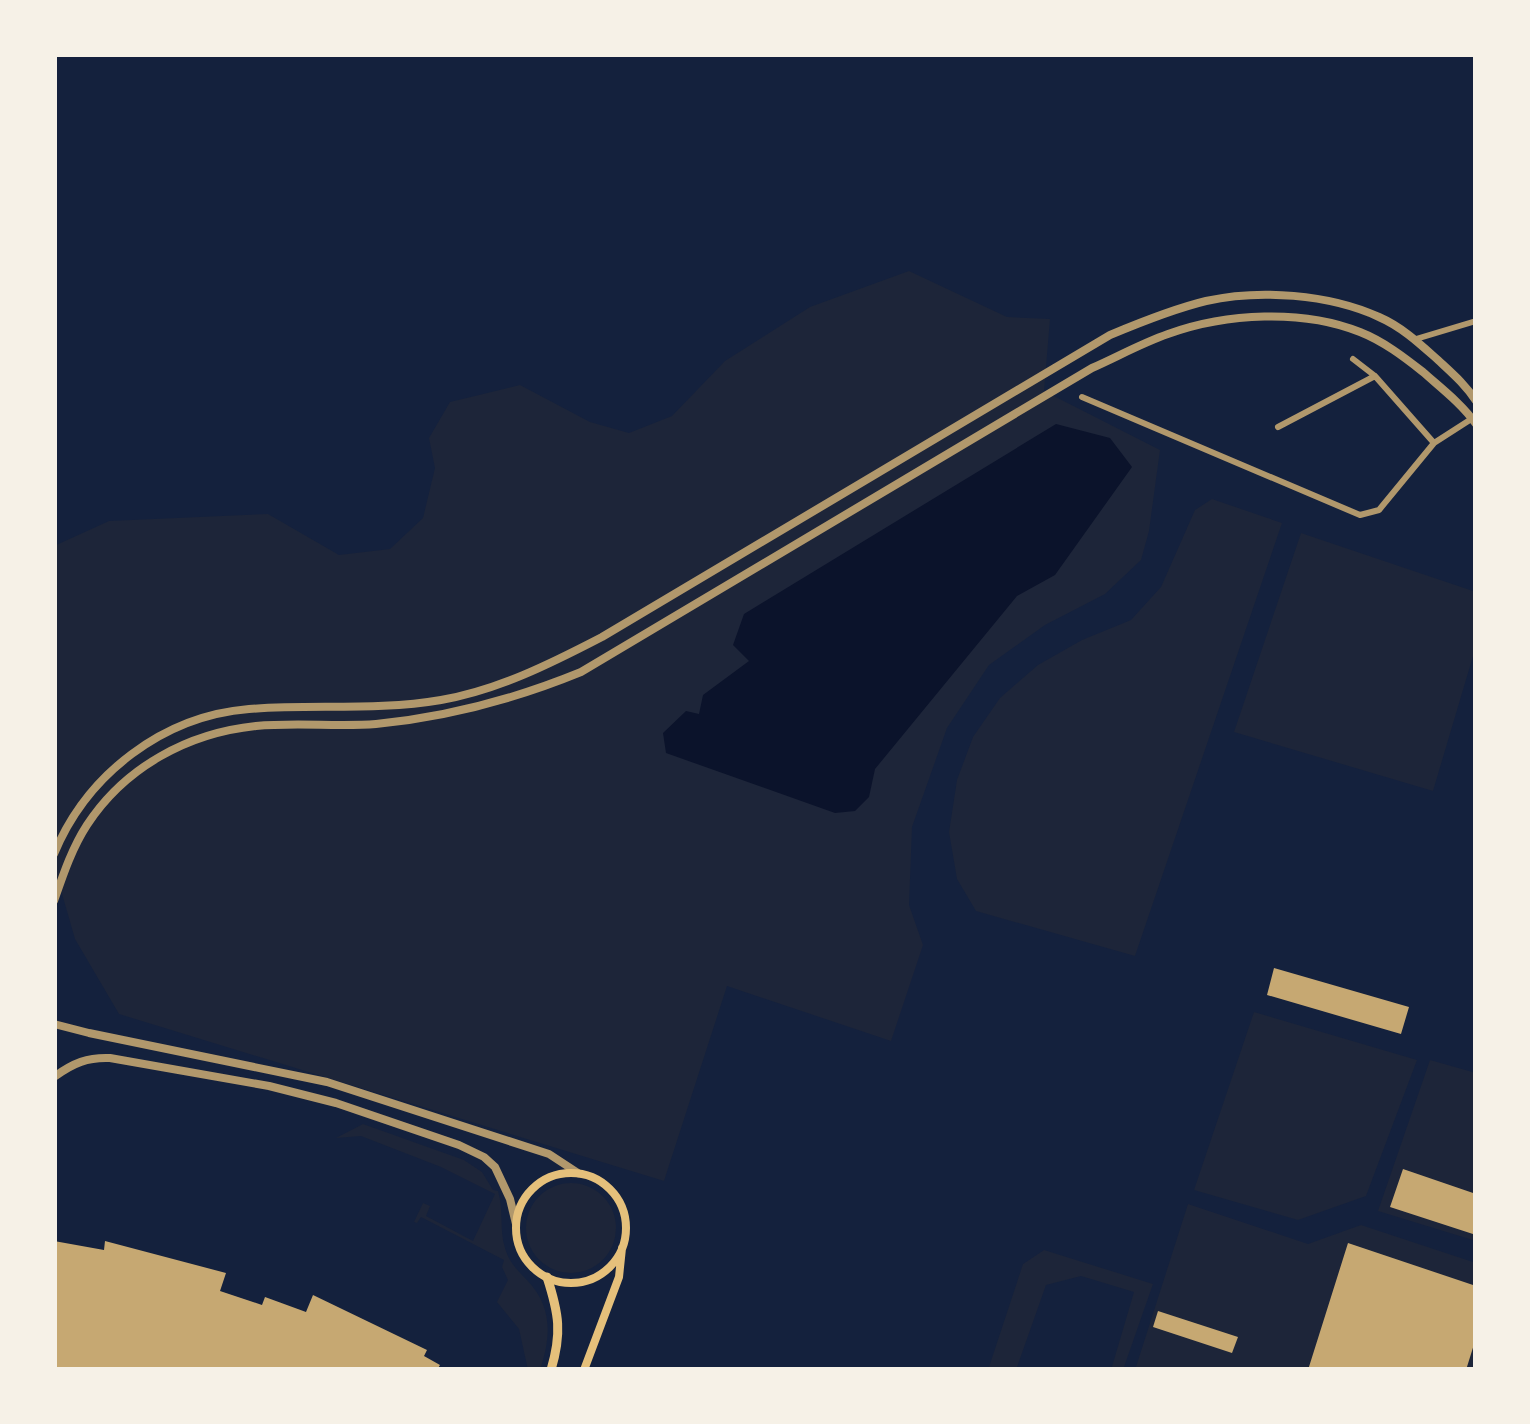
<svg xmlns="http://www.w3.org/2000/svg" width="1530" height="1424" font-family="Signika,sans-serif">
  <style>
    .green { fill: #1d2539 }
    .water { fill: #0b132b }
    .building { fill: #c6a872 }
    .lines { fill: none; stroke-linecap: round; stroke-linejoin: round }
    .minor { stroke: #b1986c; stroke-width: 6 }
    .tertiary { stroke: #b1986c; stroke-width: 8 }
    .secondary { stroke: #e5c07b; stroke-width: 8 }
    .trunk { stroke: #e5c07b; stroke-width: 9 }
  </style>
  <rect width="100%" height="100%" fill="#14213d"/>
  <path class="green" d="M 909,271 L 1007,317 L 1050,319 L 1044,391 L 1160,450 L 1149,531 L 1141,560 L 1105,594 L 1045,625 L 989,665 L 947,728 L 912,827 L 909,905 L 923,945 L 891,1041 L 727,986 L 664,1181 L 119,1014 L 75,939 L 54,866 L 54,546 L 109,521 L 268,514 L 339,555 L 390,549 L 423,518 L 435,468 L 429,438 L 450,402 L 520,385 L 590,422 L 629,433 L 672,416 L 725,361 L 810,307 Z
    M 1212,499 L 1282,523 L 1135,956 L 976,911 L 957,879 L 949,832 L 957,780 L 973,737 L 1000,698 L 1038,665 L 1082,640 L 1131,620 L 1161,587 L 1195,510 Z
    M 1301,533 L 1476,592 L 1476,646 L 1433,791 L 1234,732 Z
    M 1254,1012 L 1417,1060 L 1366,1196 L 1298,1220 L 1194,1190 Z
    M 1430,1060 L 1476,1073 L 1476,1241 L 1378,1211 Z
    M 363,1124 L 464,1160 L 482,1172 L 493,1190 L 498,1191 C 504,1210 499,1229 505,1248 C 509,1262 517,1270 527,1280 C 553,1307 551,1337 540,1370 L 528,1370 L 519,1329 L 497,1302 L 508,1280 L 502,1267 L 504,1260 L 421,1217 L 417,1223 L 414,1222 L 423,1203 L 430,1206 L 426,1216 L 473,1241 L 495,1194 L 441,1167 L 361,1136 L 336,1138 Z
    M526 1228a45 45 0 1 1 90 0a45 45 0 1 1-90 0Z
    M 1188,1204 L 1308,1244 L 1361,1225 L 1476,1263 L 1476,1370 L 1135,1370 Z
    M 1044,1250 L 1153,1284 L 1123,1370 L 1111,1370 L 1134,1292 L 1081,1276 L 1046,1285 L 1016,1370 L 988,1370 L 1023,1264 Z"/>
  <path class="water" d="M 1056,424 L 1110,438 L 1132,467 L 1055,575 L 1017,596 L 875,769 L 869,797 L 855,811 L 835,813 L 666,753 L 663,733 L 686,711 L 699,714 L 703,695 L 749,661 L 733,645 L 744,614 Z"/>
  <path class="building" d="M 1274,968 L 1409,1007 L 1401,1034 L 1267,995 Z
    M 1403,1169 L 1476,1194 L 1476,1235 L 1390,1207 Z
    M 54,1241 L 104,1250 L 105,1241 L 226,1273 L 220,1291 L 262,1305 L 265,1297 L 306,1312 L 313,1295 L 427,1350 L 424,1356 L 440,1365 L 437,1370 L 54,1370 Z
    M 1348,1243 L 1476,1286 L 1476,1338 L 1466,1370 L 1308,1370 Z
    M 1158,1311 L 1238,1337 L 1232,1353 L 1153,1327 Z"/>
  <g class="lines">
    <path class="minor" d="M 1416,339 L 1476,321
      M 1353,359 L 1375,376 L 1434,443
      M 1082,397 L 1360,515 L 1379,510 L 1434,443 L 1476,416
      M 1278,427 L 1375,376"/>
    <path class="tertiary" d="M 54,854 C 87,774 163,716 249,709 C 313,704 377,711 441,700 C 498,690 550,664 602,637 L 1110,335 C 1141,322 1173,309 1206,301 C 1259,289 1329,294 1379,317 C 1402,327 1420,344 1438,360 C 1452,373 1466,385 1476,401
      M 54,901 C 63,875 72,848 87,825 C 125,767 188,733 256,726 C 296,722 337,727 376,724 C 448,717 515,699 581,672 L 1092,368 C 1117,357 1142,343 1168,334 C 1226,313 1303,309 1360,332 C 1383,341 1404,357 1423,372 C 1441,388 1462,404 1476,424
      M 54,1024 L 89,1033 L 327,1082 L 549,1154 L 578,1173
      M 54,1077 C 73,1063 88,1057 110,1058 L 269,1086 L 336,1103 L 459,1145 L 484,1157 L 495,1167 L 510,1199 L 516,1224"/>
    <path class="secondary" d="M516 1228a55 55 0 1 1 110 0a55 55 0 1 1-110 0Z
      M 584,1370 L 619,1277 L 622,1248"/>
    <path class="trunk" d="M 547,1277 C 559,1314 562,1333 551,1370"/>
  </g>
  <rect width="1530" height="1424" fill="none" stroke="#f6f1e7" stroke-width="114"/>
</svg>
